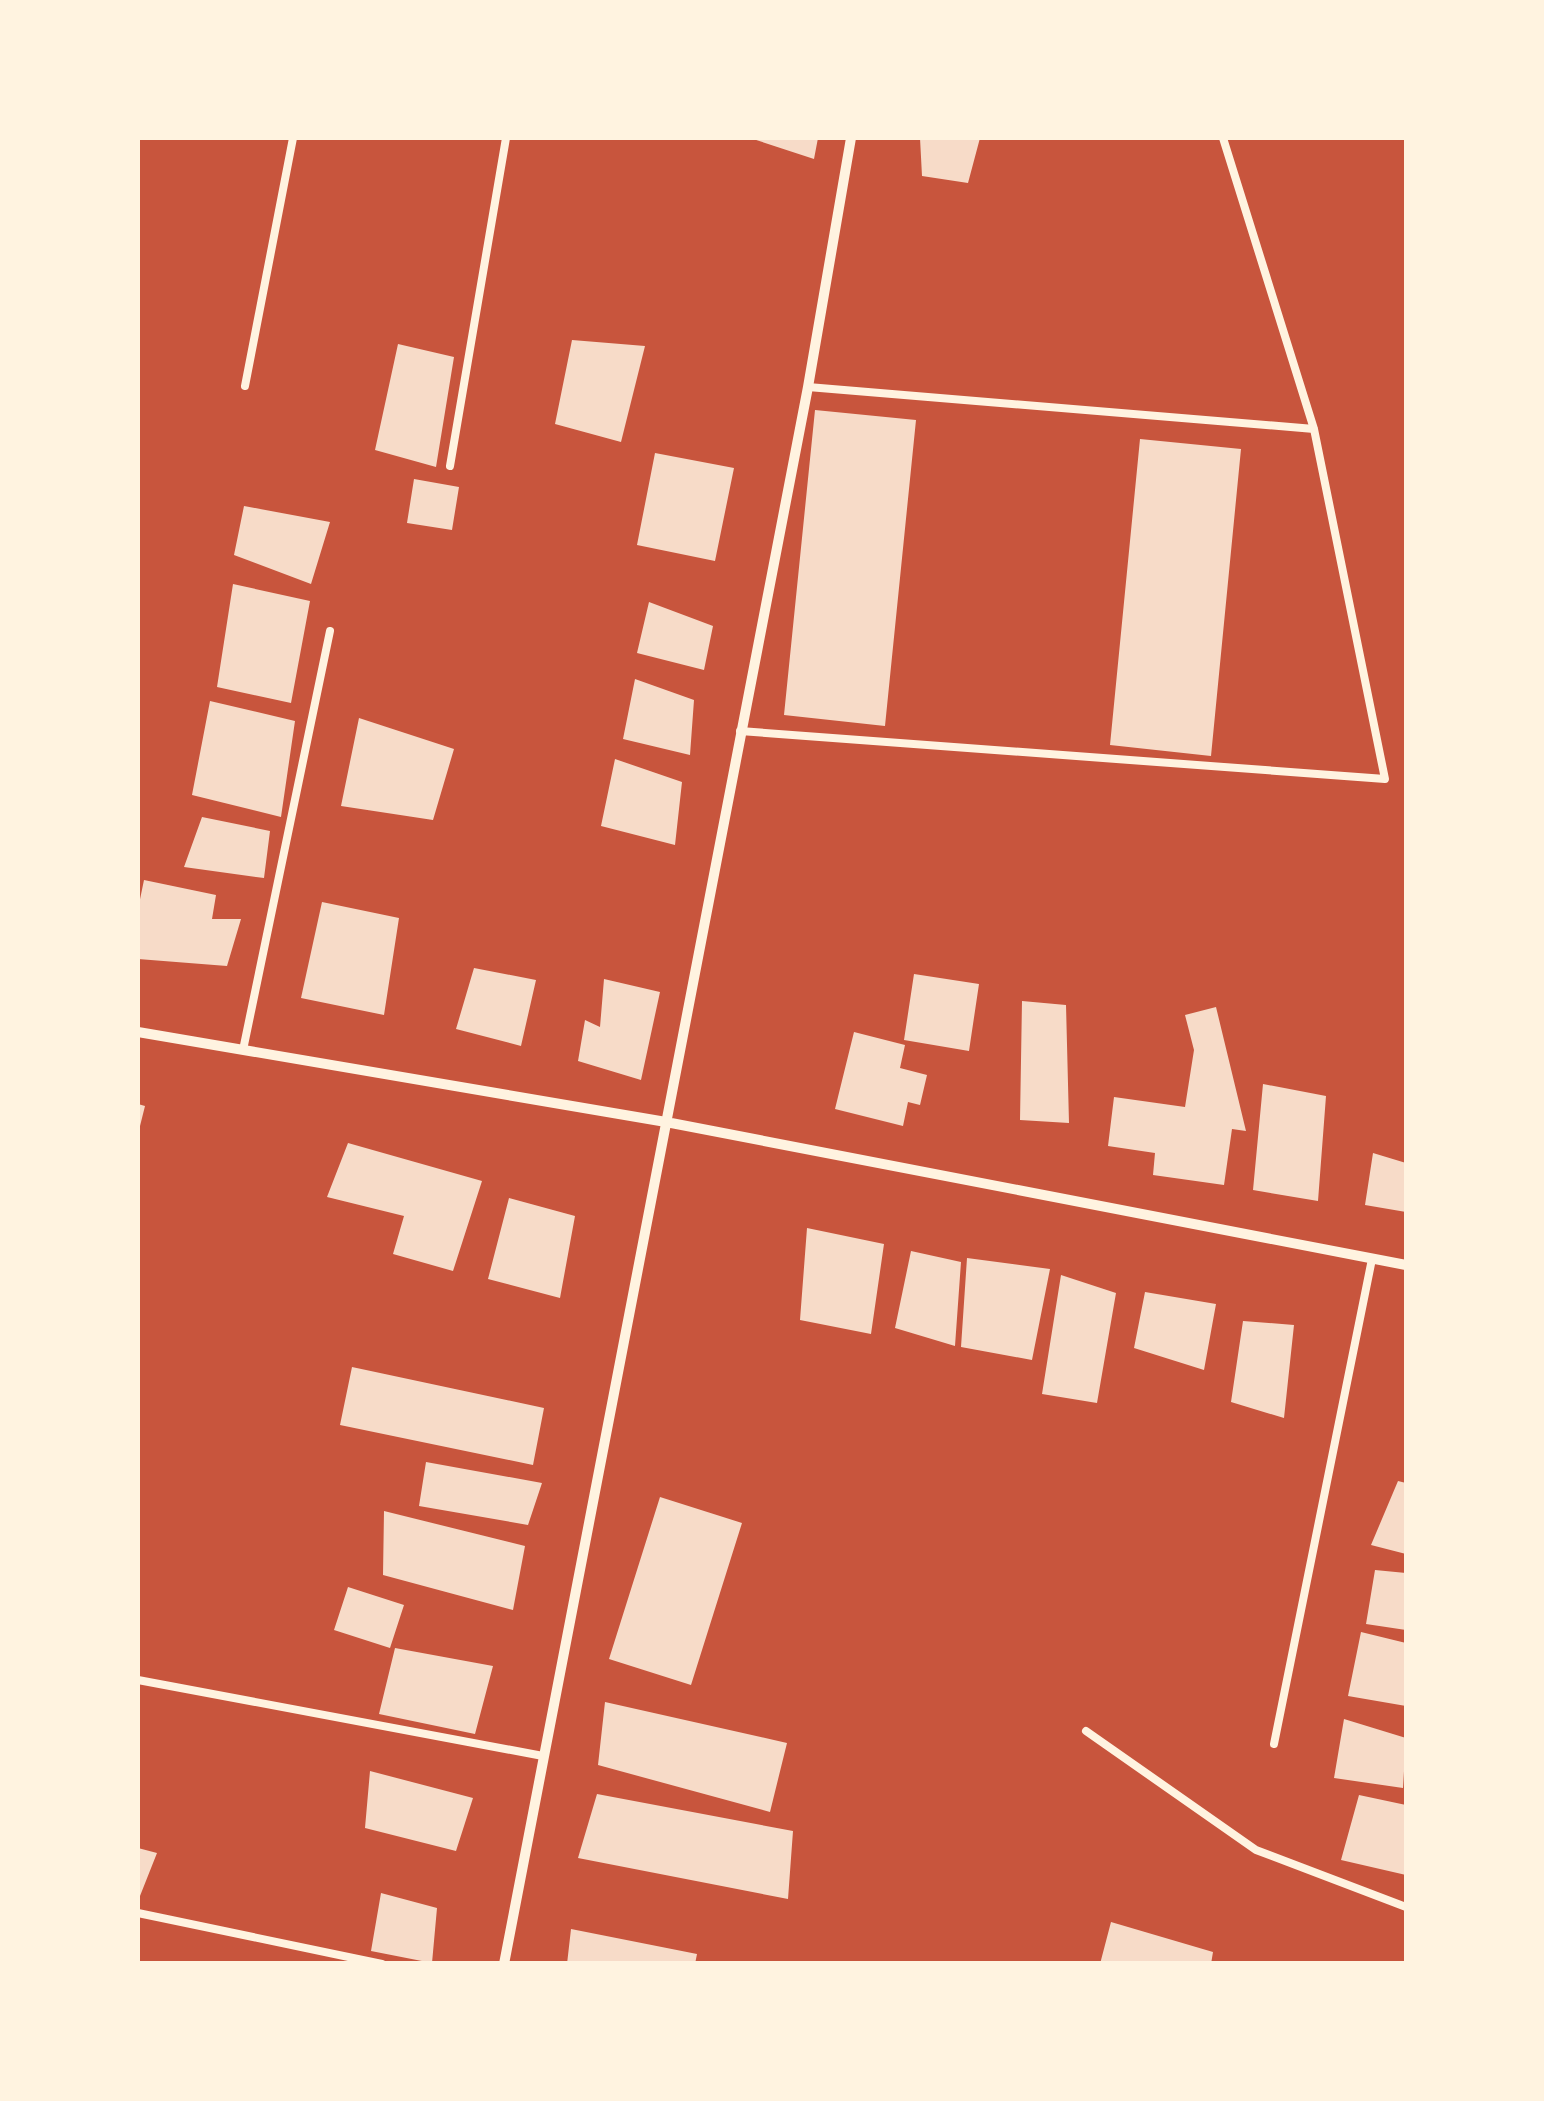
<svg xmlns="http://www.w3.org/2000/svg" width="1544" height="2101" font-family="Jost,sans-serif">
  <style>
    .building { fill: #f7dbc8 }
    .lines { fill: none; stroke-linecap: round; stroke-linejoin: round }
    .service { stroke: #fff3e0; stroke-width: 8 }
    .minor { stroke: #fff3e0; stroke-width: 10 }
  </style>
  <rect width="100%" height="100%" fill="#c8553d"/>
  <path class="building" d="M 750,138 L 818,138 L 814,159 Z
    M 920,138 L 980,138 L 968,183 L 922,176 Z
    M 572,340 L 645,346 L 621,442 L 555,424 Z
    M 398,344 L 454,357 L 436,467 L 375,450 Z
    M 815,410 L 916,420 L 885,726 L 784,715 Z
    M 1140,439 L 1241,449 L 1211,756 L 1110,745 Z
    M 655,453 L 734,468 L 715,561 L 637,545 Z
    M 414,479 L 459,487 L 452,530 L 407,523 Z
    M 244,506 L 330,522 L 311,584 L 234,555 Z
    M 233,584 L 310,601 L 291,703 L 217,687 Z
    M 649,602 L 713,626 L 704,670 L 637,653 Z
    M 635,679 L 694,700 L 690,755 L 623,739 Z
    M 210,701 L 295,721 L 281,817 L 192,795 Z
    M 359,718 L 454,749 L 433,820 L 341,806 Z
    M 615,759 L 682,782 L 675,845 L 601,826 Z
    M 202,817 L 270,831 L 264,878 L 184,867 Z
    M 144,880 L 216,895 L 212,919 L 241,919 L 227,966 L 138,959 L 138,909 Z
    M 322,902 L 399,918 L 384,1015 L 301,998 Z
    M 474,968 L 536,980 L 521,1046 L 456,1029 Z
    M 914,974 L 979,984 L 969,1051 L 904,1040 Z
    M 604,979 L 660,992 L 641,1080 L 578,1061 L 585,1020 L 600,1027 Z
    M 1022,1001 L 1066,1005 L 1069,1123 L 1020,1120 Z
    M 1216,1007 L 1246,1131 L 1232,1129 L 1224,1185 L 1153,1175 L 1155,1153 L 1108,1146 L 1114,1097 L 1185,1107 L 1194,1050 L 1185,1015 Z
    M 854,1032 L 905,1045 L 900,1068 L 927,1075 L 920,1105 L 908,1102 L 903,1126 L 835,1109 Z
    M 1263,1084 L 1326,1096 L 1318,1201 L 1253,1190 Z
    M 138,1104 L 145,1106 L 139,1130 L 138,1130 Z
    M 348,1143 L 482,1181 L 453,1271 L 393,1254 L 404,1216 L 327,1197 Z
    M 1373,1153 L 1406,1163 L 1406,1212 L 1365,1205 Z
    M 509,1198 L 575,1216 L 560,1298 L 488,1279 Z
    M 807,1228 L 884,1244 L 871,1334 L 800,1320 Z
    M 911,1251 L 961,1262 L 955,1346 L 895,1328 Z
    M 967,1258 L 1050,1269 L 1032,1360 L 961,1347 Z
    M 1061,1275 L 1116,1293 L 1097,1403 L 1042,1394 Z
    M 1145,1292 L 1216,1304 L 1204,1370 L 1134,1348 Z
    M 1243,1321 L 1294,1325 L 1284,1418 L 1231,1402 Z
    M 352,1367 L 544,1408 L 533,1465 L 340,1425 Z
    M 426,1462 L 542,1483 L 528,1525 L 419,1506 Z
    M 1398,1481 L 1406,1483 L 1406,1554 L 1371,1545 Z
    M 660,1497 L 742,1523 L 691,1685 L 609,1659 Z
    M 384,1511 L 525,1546 L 513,1610 L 383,1575 Z
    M 1375,1570 L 1406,1573 L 1406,1630 L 1366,1624 Z
    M 348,1587 L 404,1605 L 390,1648 L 334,1630 Z
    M 1361,1632 L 1406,1643 L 1406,1706 L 1348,1696 Z
    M 395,1648 L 493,1666 L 475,1734 L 379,1714 Z
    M 605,1702 L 787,1743 L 770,1812 L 598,1765 Z
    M 1344,1719 L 1406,1738 L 1403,1788 L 1334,1778 Z
    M 370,1771 L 473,1798 L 456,1851 L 365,1828 Z
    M 597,1794 L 793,1831 L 788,1899 L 578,1858 Z
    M 1359,1795 L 1406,1805 L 1406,1875 L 1341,1860 Z
    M 138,1848 L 157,1853 L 138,1901 Z
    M 381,1893 L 437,1908 L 432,1963 L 371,1951 Z
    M 1111,1922 L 1213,1952 L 1211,1964 L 1100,1964 Z
    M 571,1929 L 697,1954 L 695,1964 L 567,1964 Z"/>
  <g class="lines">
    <path class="service" d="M 245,386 L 293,138
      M 808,387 L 1314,429
      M 450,466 L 506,138
      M 740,731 L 1385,779 L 1314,429 L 1223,138
      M 243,1050 L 330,631
      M 138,1680 L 543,1756
      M 1086,1731 L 1256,1850 L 1406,1907
      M 1274,1744 L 1372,1259
      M 138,1913 L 382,1964"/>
    <path class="minor" d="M 138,1032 L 666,1122 L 1406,1265
      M 504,1964 L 808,387 L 851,138"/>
  </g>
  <rect width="1544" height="2101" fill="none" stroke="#fff3e0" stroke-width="280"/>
</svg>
